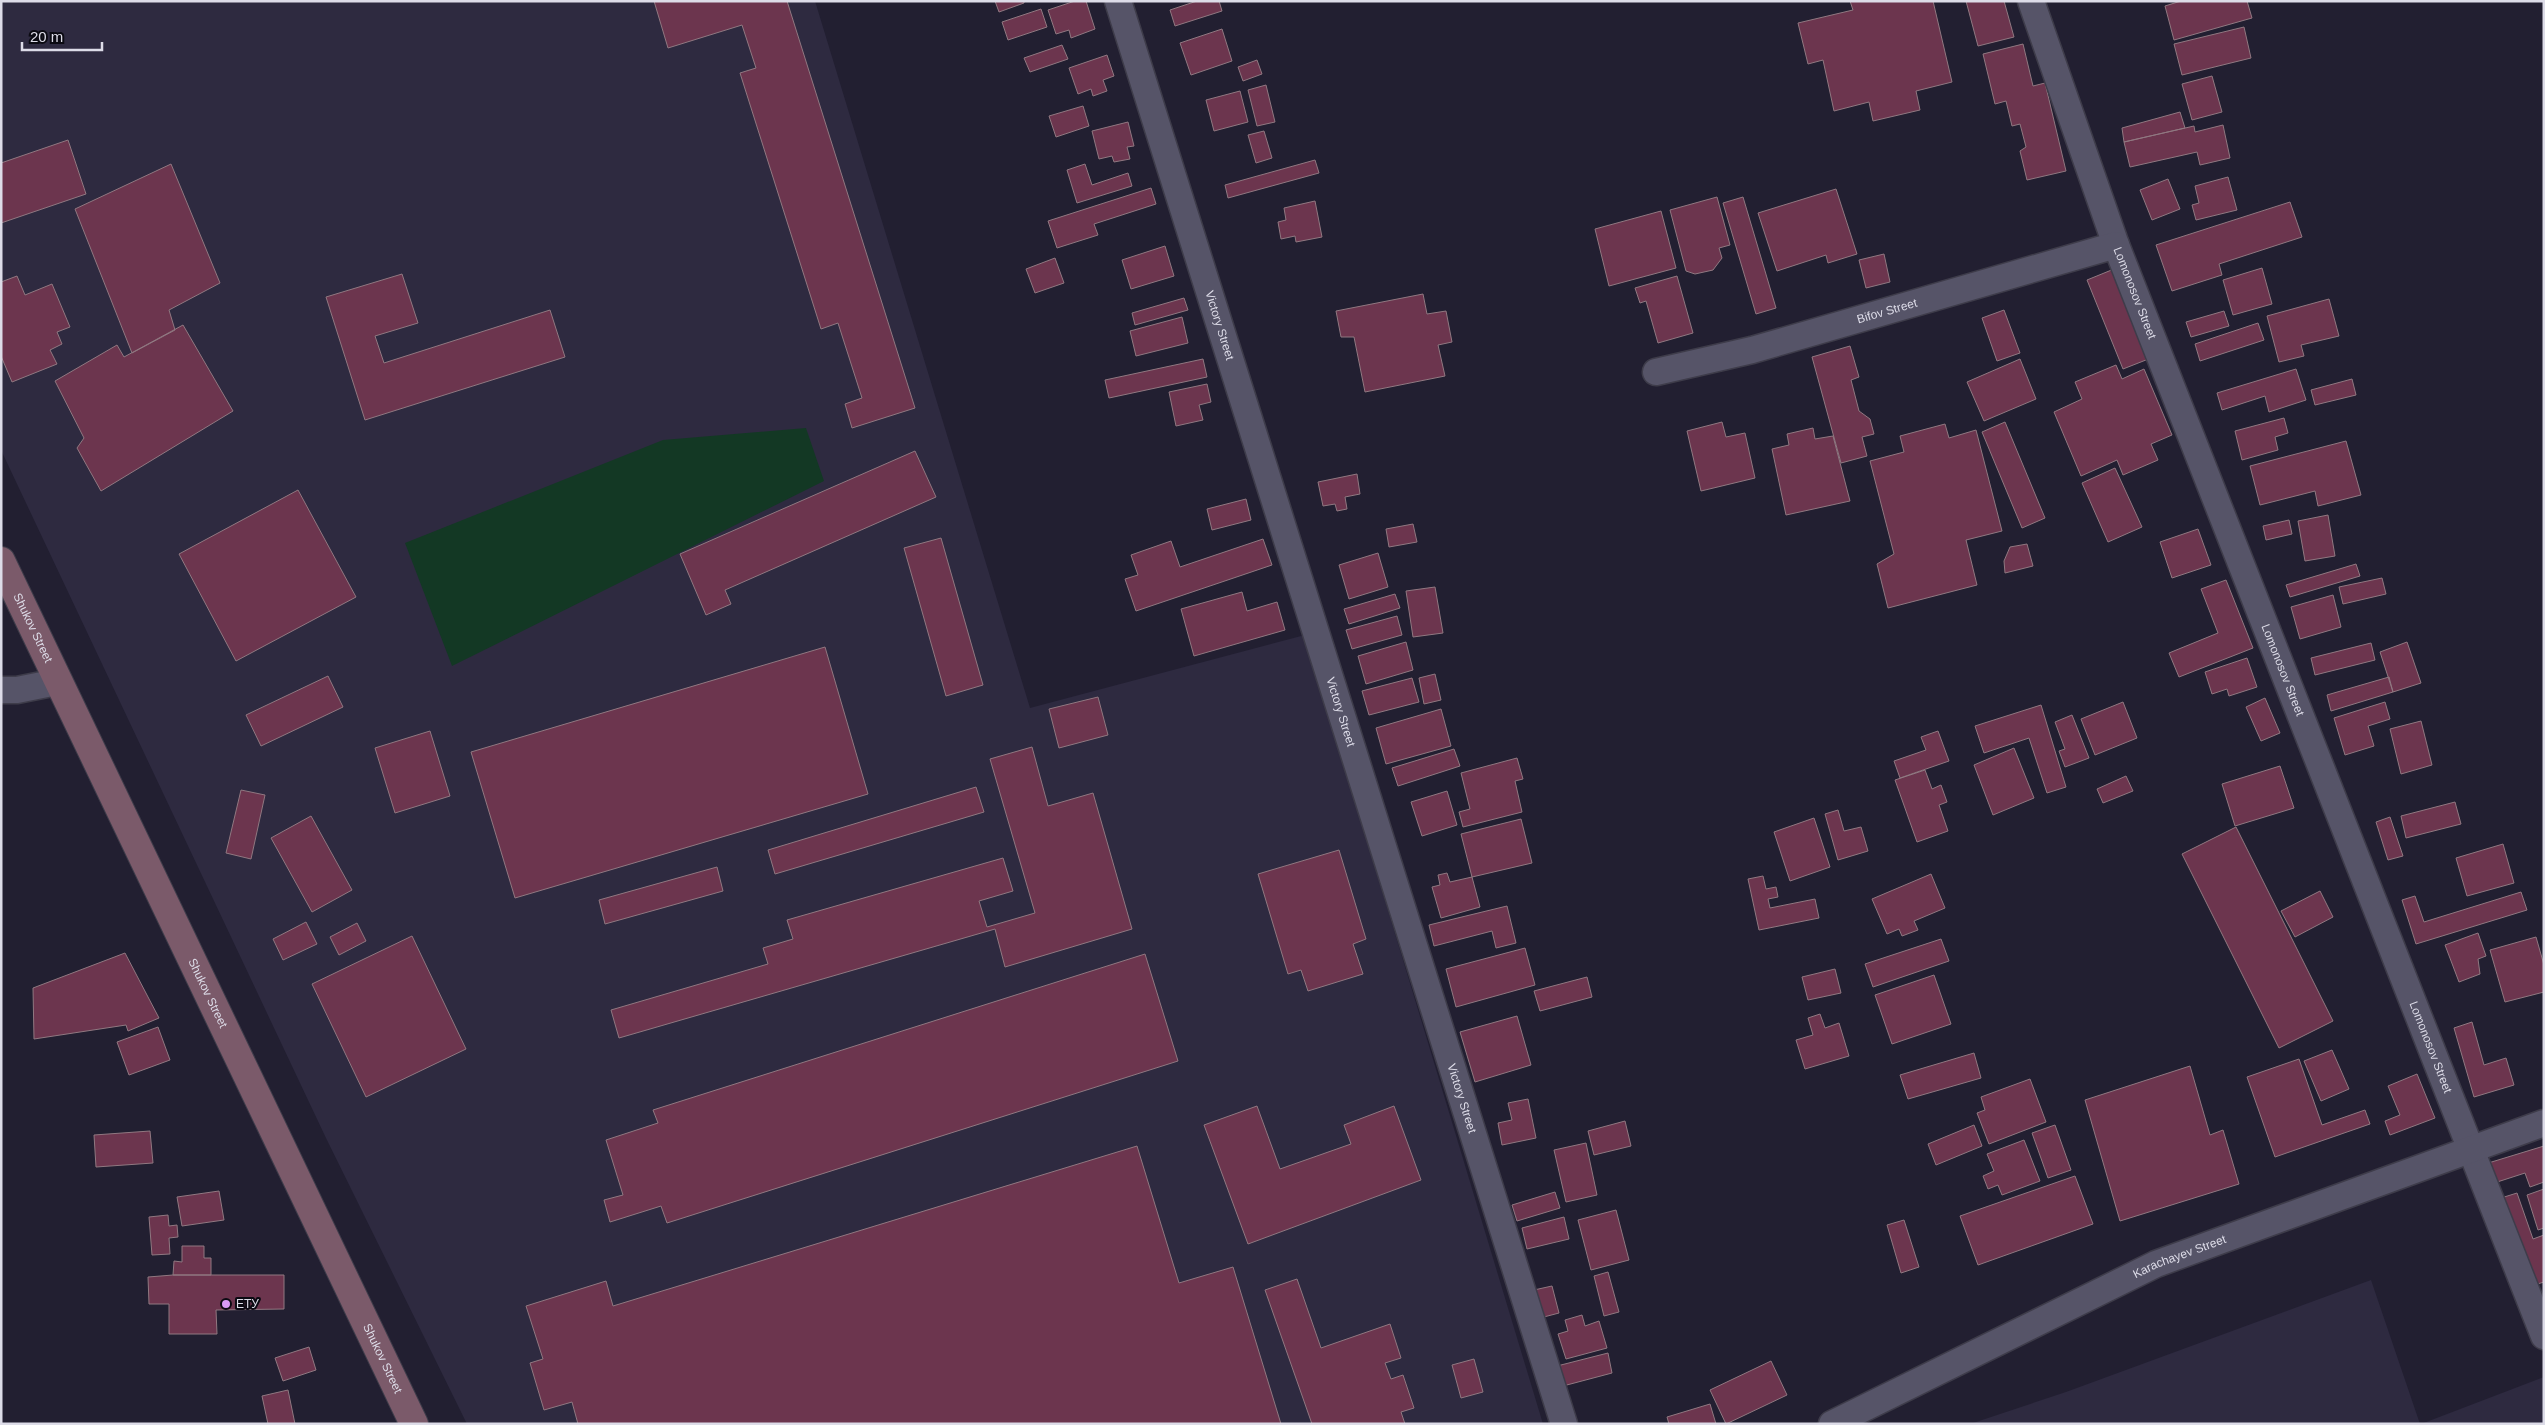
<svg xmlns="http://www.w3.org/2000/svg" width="2545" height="1425" font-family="Arial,sans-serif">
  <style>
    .built { fill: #2e2a40 }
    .green { fill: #133824 }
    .building { fill: #6c354e; stroke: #907881 }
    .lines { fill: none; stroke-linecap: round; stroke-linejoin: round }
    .minor-casing { stroke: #3e3c4a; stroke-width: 29 }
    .secondary-casing { stroke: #3e3c4a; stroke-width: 30 }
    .minor { stroke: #565468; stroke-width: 26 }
    .secondary { stroke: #7b5a6a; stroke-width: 28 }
    .poi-dot { fill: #da9af6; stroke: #0b0a12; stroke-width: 2 }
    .labels { text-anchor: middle; stroke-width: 4; stroke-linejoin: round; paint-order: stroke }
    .street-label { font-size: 12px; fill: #dddce8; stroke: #0b0a12 }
    .poi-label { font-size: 12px; fill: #dddce8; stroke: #0b0a12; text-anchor: start }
  </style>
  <rect width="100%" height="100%" fill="#221f31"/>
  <path class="built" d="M 1,1 L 815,1 L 1030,708 L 1305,635 L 1543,1424 L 467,1424 L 326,1138 L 1,450 Z
    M 2371,1280 L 2420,1424 L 1970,1424 L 2066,1392 Z
    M 2544,1377 L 2544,1424 L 2421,1424 Z"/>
  <path class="green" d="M 806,428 L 824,481 L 452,666 L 405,543 L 663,440 Z"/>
  <path class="building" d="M 654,1 L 787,1 L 915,408 L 852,428 L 845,404 L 862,398 L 838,323 L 821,329 L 740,73 L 756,68 L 742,25 L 668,48 Z
    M 995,1 L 1024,1 L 1024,3 L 999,12 Z
    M 1075,1 L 1086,1 L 1095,29 L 1071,38 L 1069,30 L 1056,34 L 1048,10 Z
    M 1197,1 L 1219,1 L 1222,11 L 1175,26 L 1170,10 Z
    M 1850,1 L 1933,1 L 1952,82 L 1916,91 L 1920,110 L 1873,121 L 1869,102 L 1834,111 L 1823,60 L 1808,64 L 1798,23 L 1853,10 Z
    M 1966,1 L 2004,1 L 2014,37 L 1978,46 Z
    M 2181,1 L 2247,1 L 2252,18 L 2174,40 L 2165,6 Z
    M 1041,9 L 1047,27 L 1008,40 L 1002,22 Z
    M 2244,27 L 2251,58 L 2182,75 L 2174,44 Z
    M 1222,29 L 1232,61 L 1191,75 L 1180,43 Z
    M 2023,44 L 2033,86 L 2045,83 L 2066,171 L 2027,180 L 2020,151 L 2026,147 L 2020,124 L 2012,126 L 2006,101 L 1995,104 L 1983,54 Z
    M 1062,45 L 1068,59 L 1030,72 L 1024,58 Z
    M 1107,55 L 1114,76 L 1103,80 L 1107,91 L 1093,96 L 1091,89 L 1078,94 L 1069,68 Z
    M 1257,60 L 1262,74 L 1243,81 L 1238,67 Z
    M 2212,76 L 2222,112 L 2192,120 L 2182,84 Z
    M 1266,85 L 1275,122 L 1257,126 L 1248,90 Z
    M 1240,91 L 1248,122 L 1214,131 L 1206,100 Z
    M 1083,106 L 1089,126 L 1056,137 L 1049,116 Z
    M 2180,112 L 2185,128 L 2124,142 L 2122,128 Z
    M 1128,122 L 1134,146 L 1127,147 L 1130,159 L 1114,162 L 1112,156 L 1099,159 L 1092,131 Z
    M 2223,125 L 2230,158 L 2200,165 L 2197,152 L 2130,167 L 2124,142 L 2194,126 L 2195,132 Z
    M 1264,131 L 1272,158 L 1256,163 L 1248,135 Z
    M 68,140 L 86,194 L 1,223 L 1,163 Z
    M 1315,160 L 1319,173 L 1228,198 L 1225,185 Z
    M 171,164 L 220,283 L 169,310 L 175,330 L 132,353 L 75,209 Z
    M 1085,164 L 1092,185 L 1128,173 L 1132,186 L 1077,203 L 1067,170 Z
    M 2228,177 L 2237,210 L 2196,220 L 2192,205 L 2199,203 L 2195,186 Z
    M 2168,179 L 2180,209 L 2152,220 L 2140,190 Z
    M 1151,188 L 1156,204 L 1094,224 L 1098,235 L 1057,248 L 1048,221 Z
    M 1836,189 L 1857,254 L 1828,263 L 1826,255 L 1777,271 L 1758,213 Z
    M 1717,197 L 1730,245 L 1719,248 L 1722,258 L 1713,270 L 1695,274 L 1686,271 L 1670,210 Z
    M 1743,197 L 1776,308 L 1756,314 L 1723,203 Z
    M 1315,201 L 1322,237 L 1296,242 L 1295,236 L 1281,239 L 1278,222 L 1286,220 L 1284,208 Z
    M 2290,202 L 2302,237 L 2219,264 L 2222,275 L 2172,291 L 2156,245 Z
    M 1661,211 L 1676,268 L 1609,286 L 1595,229 Z
    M 1165,246 L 1174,276 L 1131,289 L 1122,260 Z
    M 1884,254 L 1890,282 L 1866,288 L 1859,260 Z
    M 1055,258 L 1064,283 L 1035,293 L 1026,269 Z
    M 2262,268 L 2272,304 L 2233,315 L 2223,280 Z
    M 2114,269 L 2151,358 L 2123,369 L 2087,280 Z
    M 402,274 L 418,323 L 375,336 L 384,363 L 550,310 L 565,357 L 365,420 L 326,297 Z
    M 17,276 L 25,295 L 52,284 L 70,327 L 57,332 L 62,344 L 50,350 L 57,364 L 12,382 L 1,356 L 1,282 Z
    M 1677,276 L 1693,333 L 1658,343 L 1646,301 L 1640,303 L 1635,288 Z
    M 1423,294 L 1427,314 L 1446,311 L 1452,342 L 1438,345 L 1445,376 L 1365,392 L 1354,337 L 1341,337 L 1336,311 Z
    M 1184,298 L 1188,310 L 1135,325 L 1132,313 Z
    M 2329,299 L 2339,336 L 2301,345 L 2304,356 L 2279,362 L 2267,316 Z
    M 2004,310 L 2020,353 L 1997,361 L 1982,318 Z
    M 2224,311 L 2229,326 L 2191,337 L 2186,322 Z
    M 1182,317 L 1188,343 L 1136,356 L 1130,331 Z
    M 2258,323 L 2264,340 L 2200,361 L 2195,344 Z
    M 183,325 L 233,411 L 101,491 L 77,448 L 84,438 L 55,381 L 117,345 L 124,357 Z
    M 1850,346 L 1859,377 L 1851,380 L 1859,411 L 1870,419 L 1874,434 L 1862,437 L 1867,456 L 1841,463 L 1812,357 Z
    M 1203,359 L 1207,377 L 1109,398 L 1105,380 Z
    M 2020,359 L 2036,399 L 1984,421 L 1967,382 Z
    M 2116,365 L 2122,379 L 2144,369 L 2172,435 L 2151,444 L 2158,460 L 2123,475 L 2117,460 L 2081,476 L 2054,412 L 2082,399 L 2075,382 Z
    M 2296,369 L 2306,400 L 2269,412 L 2265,396 L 2222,410 L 2217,393 Z
    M 2352,379 L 2356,395 L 2315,405 L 2311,390 Z
    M 1207,384 L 1211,402 L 1199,405 L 1203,420 L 1176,426 L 1169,392 Z
    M 2284,418 L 2288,433 L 2275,437 L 2278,450 L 2242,460 L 2235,431 Z
    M 1722,422 L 1726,437 L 1745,433 L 1755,478 L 1701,491 L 1687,431 Z
    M 2005,422 L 2045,518 L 2022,528 L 1982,432 Z
    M 1945,424 L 1949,438 L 1976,430 L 2002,531 L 1966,540 L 1977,585 L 1888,608 L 1877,564 L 1894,554 L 1870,461 L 1904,452 L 1900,436 Z
    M 1813,428 L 1815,439 L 1833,436 L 1850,501 L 1786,515 L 1772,449 L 1789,445 L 1787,434 Z
    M 2346,441 L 2361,495 L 2318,506 L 2315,491 L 2260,505 L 2250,466 Z
    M 915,451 L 936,497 L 725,590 L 731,604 L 706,615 L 680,554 Z
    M 2115,468 L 2142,527 L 2108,542 L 2082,483 Z
    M 1357,474 L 1360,494 L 1345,497 L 1347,509 L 1337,511 L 1335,504 L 1323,506 L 1318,482 Z
    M 298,490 L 356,597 L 236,661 L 179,554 Z
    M 1246,499 L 1251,520 L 1212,530 L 1207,509 Z
    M 2328,515 L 2335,556 L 2305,561 L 2298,521 Z
    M 2289,520 L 2292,534 L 2266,540 L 2263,526 Z
    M 1413,524 L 1417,542 L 1389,547 L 1386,529 Z
    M 2198,529 L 2211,565 L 2172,578 L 2160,542 Z
    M 941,538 L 983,685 L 946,696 L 904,548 Z
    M 1263,539 L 1272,565 L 1136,611 L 1125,579 L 1138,575 L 1131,555 L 1171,541 L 1180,567 Z
    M 2027,544 L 2033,566 L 2005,573 L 2004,561 L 2010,547 Z
    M 1378,553 L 1388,587 L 1349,599 L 1339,565 Z
    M 2356,564 L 2360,576 L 2290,597 L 2286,585 Z
    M 2382,578 L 2386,594 L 2343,604 L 2339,587 Z
    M 2226,580 L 2253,648 L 2179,677 L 2169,653 L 2218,633 L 2201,589 Z
    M 1435,587 L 1443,633 L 1413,637 L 1406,591 Z
    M 1242,592 L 1247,611 L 1277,602 L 1285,630 L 1194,656 L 1181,609 Z
    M 1395,594 L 1400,608 L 1349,624 L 1344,609 Z
    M 2333,595 L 2341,627 L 2300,639 L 2291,607 Z
    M 1397,616 L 1402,635 L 1352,649 L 1346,630 Z
    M 1406,642 L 1413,670 L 1366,684 L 1358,656 Z
    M 2407,642 L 2421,683 L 2393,692 L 2380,652 Z
    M 2371,643 L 2375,660 L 2315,675 L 2311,658 Z
    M 825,647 L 868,794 L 515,898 L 471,752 Z
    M 2247,658 L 2257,687 L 2229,696 L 2227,689 L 2212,694 L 2205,672 Z
    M 1435,674 L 1441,700 L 1424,704 L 1419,678 Z
    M 328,676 L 343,707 L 261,746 L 246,715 Z
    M 2389,677 L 2393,692 L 2331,711 L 2327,695 Z
    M 1412,678 L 1419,702 L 1369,715 L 1362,691 Z
    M 1098,697 L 1108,735 L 1059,748 L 1049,709 Z
    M 2265,698 L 2280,733 L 2261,741 L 2246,707 Z
    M 2123,702 L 2137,738 L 2095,755 L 2081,719 Z
    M 2385,702 L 2390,719 L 2368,726 L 2374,746 L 2345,755 L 2334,718 Z
    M 2041,705 L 2066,787 L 2047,793 L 2029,738 L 1984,753 L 1975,726 Z
    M 1441,709 L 1451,746 L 1386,764 L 1376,728 Z
    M 2072,715 L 2089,758 L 2065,767 L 2059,751 L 2065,749 L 2055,722 Z
    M 2421,721 L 2432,765 L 2401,774 L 2390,729 Z
    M 430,731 L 450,796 L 395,813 L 375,748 Z
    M 1938,731 L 1949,761 L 1900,778 L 1894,761 L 1926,750 L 1921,737 Z
    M 1032,747 L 1048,806 L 1093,793 L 1132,929 L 1005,967 L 995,929 L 619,1038 L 611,1010 L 768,964 L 763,948 L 793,939 L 787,920 L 1003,858 L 1013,891 L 979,901 L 987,927 L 1035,913 L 990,759 Z
    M 2014,748 L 2034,798 L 1993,815 L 1974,765 Z
    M 1454,749 L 1460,766 L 1398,786 L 1392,768 Z
    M 1517,758 L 1523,779 L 1515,781 L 1522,812 L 1463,827 L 1459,812 L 1470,809 L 1461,773 Z
    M 2280,766 L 2294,808 L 2235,826 L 2222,784 Z
    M 1925,770 L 1932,789 L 1941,785 L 1947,802 L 1939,805 L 1948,831 L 1917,842 L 1895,780 Z
    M 2126,776 L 2133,791 L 2103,803 L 2097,789 Z
    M 976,787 L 984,812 L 775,874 L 768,850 Z
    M 241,790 L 265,795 L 251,859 L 226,853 Z
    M 1447,791 L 1457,825 L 1422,836 L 1411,802 Z
    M 2455,802 L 2461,824 L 2406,838 L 2401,816 Z
    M 1838,810 L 1844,831 L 1861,827 L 1868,851 L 1838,860 L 1825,814 Z
    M 311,816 L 352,890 L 312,912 L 271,838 Z
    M 2390,817 L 2403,856 L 2388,860 L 2376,822 Z
    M 1814,818 L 1830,867 L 1790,881 L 1774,832 Z
    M 1521,819 L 1532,863 L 1472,877 L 1461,834 Z
    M 2236,827 L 2333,1021 L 2279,1048 L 2182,854 Z
    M 2503,844 L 2514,883 L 2467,896 L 2456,858 Z
    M 1339,850 L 1366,939 L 1353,944 L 1363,974 L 1308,991 L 1301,970 L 1288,974 L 1258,874 Z
    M 717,867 L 723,891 L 605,924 L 599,900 Z
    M 1447,873 L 1450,882 L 1472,877 L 1480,907 L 1441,918 L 1432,887 L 1440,885 L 1438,875 Z
    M 1931,874 L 1945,908 L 1914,921 L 1918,930 L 1902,936 L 1899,929 L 1887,934 L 1872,899 Z
    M 1763,876 L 1766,889 L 1776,887 L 1778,897 L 1768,899 L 1770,908 L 1815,899 L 1819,918 L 1759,930 L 1748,879 Z
    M 2320,891 L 2333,917 L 2295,937 L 2281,911 Z
    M 2521,892 L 2527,910 L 2416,944 L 2402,900 L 2415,896 L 2424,922 Z
    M 1507,906 L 1516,943 L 1496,948 L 1492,931 L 1434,946 L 1429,925 Z
    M 306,922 L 317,944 L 283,960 L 273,939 Z
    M 357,923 L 366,941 L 339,955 L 330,937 Z
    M 2478,933 L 2486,956 L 2478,959 L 2480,974 L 2459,982 L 2445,945 Z
    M 412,936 L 466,1049 L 366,1097 L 312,984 Z
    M 2536,937 L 2544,965 L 2544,992 L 2505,1002 L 2490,950 Z
    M 1941,939 L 1949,961 L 1873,987 L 1865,964 Z
    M 1525,948 L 1535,985 L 1456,1007 L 1446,969 Z
    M 125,953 L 159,1018 L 128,1031 L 126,1025 L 34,1039 L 33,988 Z
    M 1145,954 L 1178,1061 L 667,1223 L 661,1206 L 610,1222 L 604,1200 L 623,1195 L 606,1140 L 658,1123 L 653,1110 Z
    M 1835,969 L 1841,993 L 1808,1000 L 1802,977 Z
    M 1934,975 L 1951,1024 L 1892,1044 L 1875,995 Z
    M 1587,977 L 1592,997 L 1540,1011 L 1534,991 Z
    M 1820,1014 L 1825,1028 L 1839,1023 L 1849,1056 L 1805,1069 L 1796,1040 L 1813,1035 L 1808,1018 Z
    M 1517,1016 L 1531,1065 L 1475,1082 L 1460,1032 Z
    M 2472,1022 L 2484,1065 L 2506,1058 L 2514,1085 L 2474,1097 L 2454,1028 Z
    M 158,1027 L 170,1060 L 129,1075 L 117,1042 Z
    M 2332,1050 L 2349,1089 L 2321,1101 L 2304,1061 Z
    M 1974,1053 L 1981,1078 L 1908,1099 L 1900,1075 Z
    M 2299,1059 L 2322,1125 L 2365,1110 L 2370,1124 L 2275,1157 L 2247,1077 Z
    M 2190,1066 L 2210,1135 L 2223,1130 L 2239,1184 L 2120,1221 L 2085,1100 Z
    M 2417,1074 L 2435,1118 L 2390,1135 L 2385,1121 L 2400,1115 L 2388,1086 Z
    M 2030,1079 L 2046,1122 L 1989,1144 L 1977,1113 L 1985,1110 L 1981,1097 Z
    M 1528,1099 L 1536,1138 L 1502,1145 L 1498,1123 L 1512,1120 L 1508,1103 Z
    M 1257,1106 L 1280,1169 L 1351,1144 L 1344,1125 L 1394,1106 L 1421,1180 L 1248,1244 L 1204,1125 Z
    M 1625,1121 L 1631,1146 L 1594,1155 L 1588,1131 Z
    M 1974,1125 L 1982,1146 L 1936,1165 L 1928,1144 Z
    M 2055,1125 L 2071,1170 L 2048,1178 L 2032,1133 Z
    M 150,1131 L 153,1163 L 96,1167 L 94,1135 Z
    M 2024,1140 L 2040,1181 L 2002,1195 L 1998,1185 L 1988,1189 L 1983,1176 L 1994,1171 L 1987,1154 Z
    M 1586,1143 L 1597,1195 L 1566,1202 L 1554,1150 Z
    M 1137,1146 L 1179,1283 L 1233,1267 L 1281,1424 L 578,1424 L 572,1402 L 544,1410 L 530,1363 L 543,1359 L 526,1306 L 606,1281 L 613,1306 Z
    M 2544,1146 L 2544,1182 L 2530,1187 L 2525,1173 L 2491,1184 L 2485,1164 Z
    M 2075,1176 L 2093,1224 L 1978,1265 L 1960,1216 Z
    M 2544,1189 L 2544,1228 L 2538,1230 L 2527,1195 Z
    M 219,1191 L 224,1220 L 182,1226 L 177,1197 Z
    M 1555,1192 L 1560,1208 L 1517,1221 L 1512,1205 Z
    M 2517,1193 L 2533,1239 L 2544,1235 L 2544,1282 L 2531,1286 L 2501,1198 Z
    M 1616,1210 L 1629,1260 L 1591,1270 L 1578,1220 Z
    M 168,1215 L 169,1226 L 177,1225 L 178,1237 L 169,1238 L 170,1254 L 152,1255 L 149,1217 Z
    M 1564,1217 L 1569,1239 L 1527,1249 L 1522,1228 Z
    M 1904,1220 L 1919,1267 L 1901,1273 L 1887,1225 Z
    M 182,1246 L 204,1246 L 204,1258 L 211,1258 L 211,1275 L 173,1275 L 174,1261 L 182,1262 Z
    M 1608,1272 L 1619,1312 L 1604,1316 L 1594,1276 Z
    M 173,1275 L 284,1275 L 284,1309 L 216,1310 L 217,1334 L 169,1334 L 169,1304 L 149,1304 L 148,1277 Z
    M 1297,1279 L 1321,1348 L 1390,1324 L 1401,1358 L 1385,1363 L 1391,1379 L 1403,1375 L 1414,1408 L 1401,1412 L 1405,1424 L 1312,1424 L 1265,1290 Z
    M 1552,1286 L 1559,1313 L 1540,1318 L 1534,1290 Z
    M 1582,1315 L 1585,1326 L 1599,1321 L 1607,1348 L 1566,1359 L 1558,1334 L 1568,1331 L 1565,1320 Z
    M 309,1347 L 316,1370 L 283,1381 L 275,1358 Z
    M 1608,1353 L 1612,1373 L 1563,1386 L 1557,1366 Z
    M 1474,1359 L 1483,1392 L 1461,1398 L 1452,1365 Z
    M 1771,1361 L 1787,1395 L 1726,1424 L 1710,1390 Z
    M 288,1390 L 295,1424 L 268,1424 L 262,1396 Z
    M 1710,1404 L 1716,1424 L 1669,1424 L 1667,1417 Z"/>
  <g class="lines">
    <defs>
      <g id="minor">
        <path id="s1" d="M 1118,1 L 1564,1424"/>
        <path id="s2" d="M 2031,1 L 2116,245 L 2544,1336"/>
        <path id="s3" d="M 1656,372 L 1752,350 L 2116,245"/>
        <path d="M 1,690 L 17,690 L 57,682"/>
        <path id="s4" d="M 1832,1424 L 2156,1264 L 2544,1123"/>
      </g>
      <g id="secondary">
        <path id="s5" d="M 1,561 L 414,1424"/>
      </g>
    </defs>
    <use href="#minor" class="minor-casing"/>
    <use href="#secondary" class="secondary-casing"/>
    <use href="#minor" class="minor"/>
    <use href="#secondary" class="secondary"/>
  </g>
  <circle class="poi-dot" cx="226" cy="1304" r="5"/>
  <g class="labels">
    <g class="street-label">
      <text dy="4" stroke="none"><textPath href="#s2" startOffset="310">Lomonosov Street</textPath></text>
      <text dy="4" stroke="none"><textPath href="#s3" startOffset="239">Bifov Street</textPath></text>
      <text dy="4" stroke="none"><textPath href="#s1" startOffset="340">Victory Street</textPath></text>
      <text dy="4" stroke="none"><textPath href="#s5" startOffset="74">Shukov Street</textPath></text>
      <text dy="4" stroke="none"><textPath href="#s2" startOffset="715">Lomonosov Street</textPath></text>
      <text dy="4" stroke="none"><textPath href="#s1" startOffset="745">Victory Street</textPath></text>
      <text dy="4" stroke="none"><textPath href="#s5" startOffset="479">Shukov Street</textPath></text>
      <text dy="4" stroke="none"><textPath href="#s2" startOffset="1120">Lomonosov Street</textPath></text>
      <text dy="4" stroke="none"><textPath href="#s1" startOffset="1150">Victory Street</textPath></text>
      <text dy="4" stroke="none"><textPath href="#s4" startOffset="386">Karachayev Street</textPath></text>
      <text dy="4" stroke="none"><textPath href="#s5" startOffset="884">Shukov Street</textPath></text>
    </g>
    <g class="poi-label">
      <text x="236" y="1308">ЕТУ</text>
    </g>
  </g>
  <rect width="2545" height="1425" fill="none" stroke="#dddce8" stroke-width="5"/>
  <path d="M22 42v8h80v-8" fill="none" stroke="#dddce8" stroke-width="2.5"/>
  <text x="30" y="42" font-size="15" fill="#dddce8" stroke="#0b0a12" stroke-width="4" paint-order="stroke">20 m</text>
</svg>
